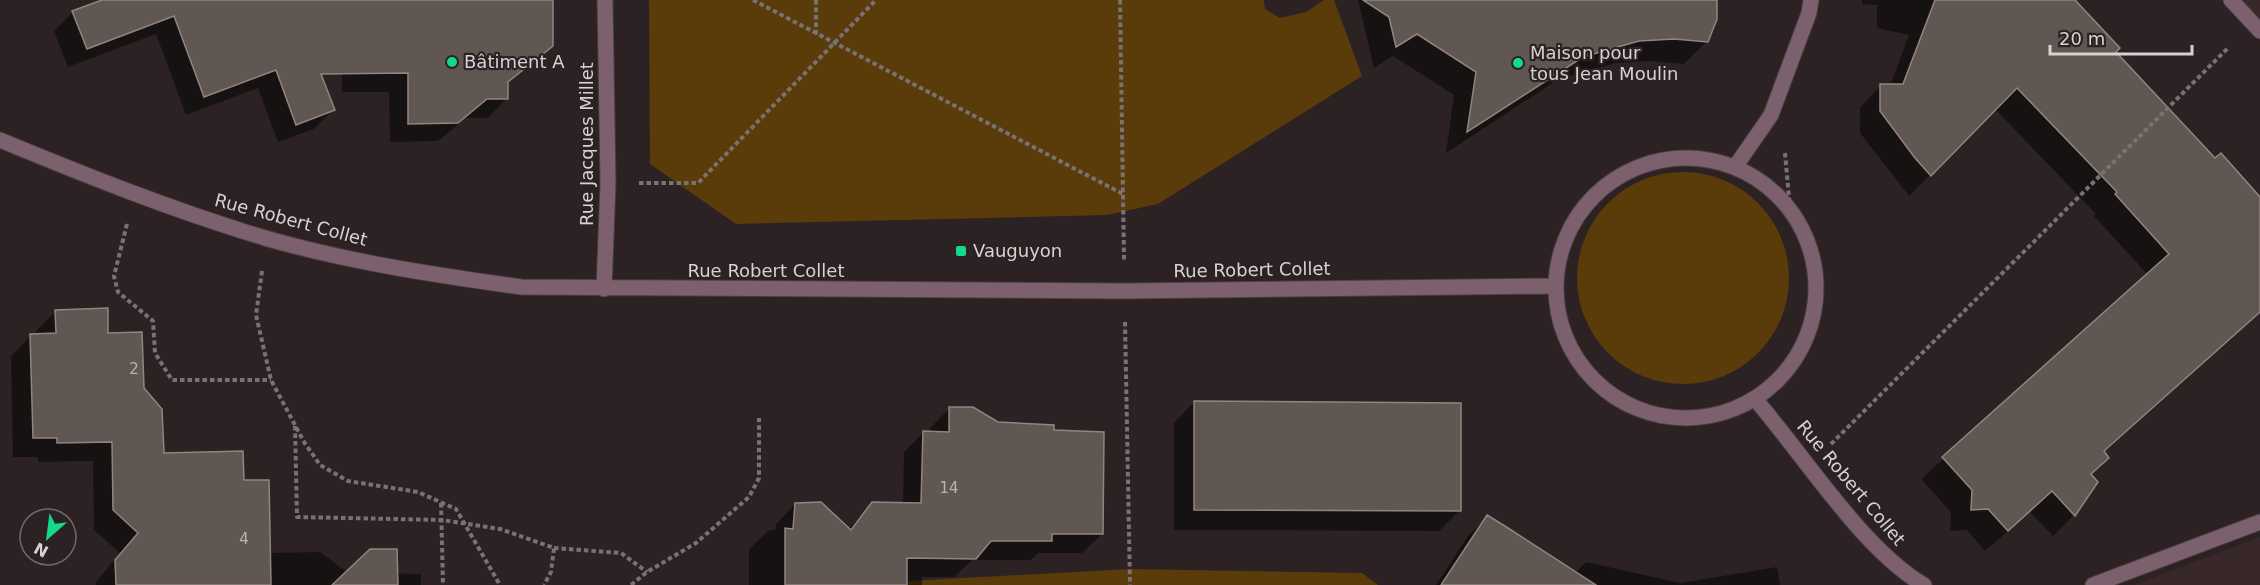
<svg xmlns="http://www.w3.org/2000/svg" width="2260" height="585" font-family="'DejaVu Sans',sans-serif">
  <style>
    .built { fill: #392829 }
    .green { fill: #5a3b0a }
    .shadow { fill: #0007 }
    .building { fill: #605652; stroke: #918581; stroke-width: 1.5 }
    .lines { fill: none; stroke-linecap: round; stroke-linejoin: round }
    .minor-casing { stroke: #483e3f; stroke-width: 17 }
    .path { stroke: #797172; stroke-width: 4; stroke-dasharray: 4.5 3; stroke-linecap: butt }
    .minor { stroke: #7d606e; stroke-width: 15 }
    .poi-dot { fill: #13d98a; stroke: #2c2223; stroke-width: 2 }
    .labels { text-anchor: middle; stroke-width: 4.5; stroke-linejoin: round; paint-order: stroke }
    .number-label { font-size: 15px; fill: #bab2b2 }
    .poi-label { font-size: 18px; fill: #d8d1d2; stroke: #2c2223; text-anchor: start }
    .street-label { font-size: 18px; fill: #d8d1d2; stroke: #2c2223 }
  </style>
  <rect width="100%" height="100%" fill="#2c2223"/>
  <path class="built" d="M 2241,0 L 2260,0 L 2260,20 L 2258,18 Z
    M 2260,537 L 2260,585 L 2134,585 Z"/>
  <path class="green" d="M 649,0 L 1264,0 L 1265,9 L 1280,18 L 1306,12 L 1324,0 L 1334,0 L 1362,76 L 1158,204 L 1107,215 L 736,224 L 650,164 Z
    M1577 278a106 106 0 1 1 212 0a106 106 0 1 1-212 0Z
    M 1130,569 L 1362,573 L 1378,585 L 907,585 L 907,581 Z"/>
  <path class="shadow" d="M 106,0 L 291,0 L 333,110 L 314,129 L 278,142 L 258,88 L 186,115 L 156,34 L 68,67 L 54,31 L 73,12 Z
    M 341,0 L 551,0 L 551,45 L 506,85 L 507,98 L 488,118 L 466,118 L 438,141 L 390,142 L 389,92 L 342,92 Z
    M 1358,0 L 1715,0 L 1715,26 L 1707,41 L 1684,64 L 1651,61 L 1615,63 L 1559,79 L 1446,153 L 1454,95 L 1393,56 L 1374,68 Z
    M 1862,0 L 2073,0 L 2114,52 L 2215,160 L 2260,199 L 2260,311 L 2103,453 L 2090,475 L 2096,482 L 2074,515 L 2053,536 L 2030,512 L 1985,551 L 1967,530 L 1950,531 L 1951,512 L 1921,479 L 2148,275 L 2094,216 L 2096,214 L 1995,109 L 1909,196 L 1860,133 L 1860,107 L 1881,86 L 1890,86 L 1909,35 L 1877,28 L 1877,5 L 1862,4 Z
    M 56,311 L 107,334 L 142,388 L 162,454 L 242,481 L 269,553 L 320,552 L 347,572 L 421,574 L 421,585 L 96,585 L 96,582 L 120,553 L 94,530 L 93,461 L 38,462 L 38,457 L 13,457 L 11,356 L 31,336 L 36,336 L 36,331 Z
    M 1194,402 L 1459,511 L 1439,531 L 1174,530 L 1174,423 Z
    M 950,408 L 998,424 L 1053,432 L 1102,534 L 1082,553 L 1038,553 L 1031,560 L 972,560 L 954,577 L 922,577 L 922,585 L 749,585 L 749,549 L 769,530 L 775,530 L 776,524 L 795,504 L 848,530 L 873,503 L 903,504 L 904,452 L 924,432 L 930,432 L 930,428 Z
    M 1487,517 L 1575,573 L 1586,562 L 1680,583 L 1777,567 L 1780,585 L 1436,585 L 1468,536 Z"/>
  <path class="building" d="M 102,0 L 553,0 L 553,46 L 508,82 L 508,99 L 487,99 L 458,123 L 408,124 L 408,73 L 321,74 L 335,110 L 296,125 L 276,70 L 204,97 L 174,16 L 87,49 L 72,11 Z
    M 1363,0 L 1717,0 L 1717,19 L 1708,42 L 1674,39 L 1639,41 L 1583,57 L 1467,132 L 1476,72 L 1417,34 L 1396,47 L 1389,17 Z
    M 1935,0 L 2075,0 L 2120,48 L 2116,52 L 2215,158 L 2221,153 L 2260,197 L 2260,312 L 2104,451 L 2109,458 L 2091,474 L 2098,482 L 2075,516 L 2052,491 L 2008,531 L 1988,509 L 1971,510 L 1972,490 L 1942,457 L 2169,254 L 2115,194 L 2117,192 L 2017,88 L 1931,176 L 1915,158 L 1880,111 L 1880,84 L 1903,84 Z
    M 108,308 L 108,333 L 142,332 L 144,388 L 162,409 L 164,453 L 243,451 L 244,480 L 269,480 L 271,585 L 116,585 L 115,560 L 138,533 L 113,510 L 112,442 L 57,443 L 57,438 L 33,438 L 30,334 L 56,333 L 55,310 Z
    M 1194,401 L 1461,403 L 1461,511 L 1194,510 Z
    M 949,407 L 973,407 L 998,422 L 1054,425 L 1054,430 L 1104,432 L 1103,534 L 1052,534 L 1052,541 L 991,541 L 976,559 L 907,558 L 907,585 L 785,585 L 785,528 L 793,529 L 795,503 L 821,502 L 851,530 L 872,502 L 921,503 L 923,431 L 949,432 Z
    M 1487,515 L 1508,528 L 1596,585 L 1441,585 Z
    M 370,549 L 397,549 L 398,585 L 332,585 Z"/>
  <g class="lines">
    <defs>
      <path id="minor" d="M 2231,0 L 2260,31
        M 0,140 C 87,176 175,211 265,238 C 348,262 435,275 521,287 L 1124,291 L 1555,286
        M1556 288a130 130 0 1 1 260 0a130 130 0 1 1-260 0Z
        M 1735,167 L 1771,115 L 1809,13 L 1811,0
        M 604,289 L 608,183 L 605,0
        M 1755,399 C 1803,454 1863,550 1924,585
        M 2093,585 L 2260,522"/>
    </defs>
    <use href="#minor" class="minor-casing"/>
    <path class="path" d="M 753,0 L 1123,194
      M 816,0 L 816,35
      M 1120,0 L 1124,260
      M 1785,153 L 1790,209
      M 639,183 L 698,183 L 876,0
      M 127,224 L 114,276 L 118,292 L 153,321 L 155,353 L 172,380 L 271,380
      M 262,271 L 256,315 L 271,380 L 304,442 L 320,465 L 348,481 L 418,492 L 456,509 L 500,585
      M 1125,322 L 1130,585
      M 295,426 L 297,517 L 442,520 L 500,529 L 554,548 L 551,572 L 544,585
      M 1831,444 L 2229,47
      M 441,503 L 443,585
      M 554,548 L 621,553 L 647,572
      M 631,585 L 647,572 L 696,543 L 749,497 L 759,478 L 759,418"/>
    <use href="#minor" class="minor"/>
  </g>
  <g class="poi-dot">
    <circle cx="452" cy="62" r="6"/>
    <circle cx="1518" cy="63" r="6"/>
    <rect x="955" y="245" width="12" height="12" rx="3"/>
  </g>
  <g class="labels">
    <g class="number-label">
      <text x="134" y="374">2</text>
      <text x="949" y="493">14</text>
      <text x="244" y="544">4</text>
    </g>
    <g class="poi-label">
      <text x="1530" y="59">Maison pour<tspan x="1530" dy="21">tous Jean Moulin</tspan></text>
      <text x="464" y="68">Bâtiment A</text>
      <text x="973" y="257">Vauguyon</text>
    </g>
    <g class="street-label">
      <text transform="translate(587 144) rotate(-90)" y="6">Rue Jacques Millet</text>
      <text transform="translate(291 220) rotate(15)" y="6">Rue Robert Collet</text>
      <text transform="translate(1252 270) rotate(-1)" y="6">Rue Robert Collet</text>
      <text x="766" y="277">Rue Robert Collet</text>
      <text transform="translate(1851 483) rotate(50)" y="6">Rue Robert Collet</text>
    </g>
  </g>
  <g transform="translate(48 537) rotate(208)"><circle r="28" fill="#2c2223" stroke="#716869" stroke-width="1.5"/>
  <path d="M0-4.5L10 22L0 15L-10 22Z" fill="#13d98a"/>
  <text y="-9" font-size="16" font-weight="bold" text-anchor="middle" fill="#d8d1d2">N</text>
  </g>
  <path d="M2050 45v9h142v-9" fill="none" stroke="#d8d1d2" stroke-width="3"/>
  <text x="2059" y="45" font-size="18" fill="#d8d1d2" stroke="#2c2223" stroke-width="4.5" paint-order="stroke">20 m</text>
</svg>
